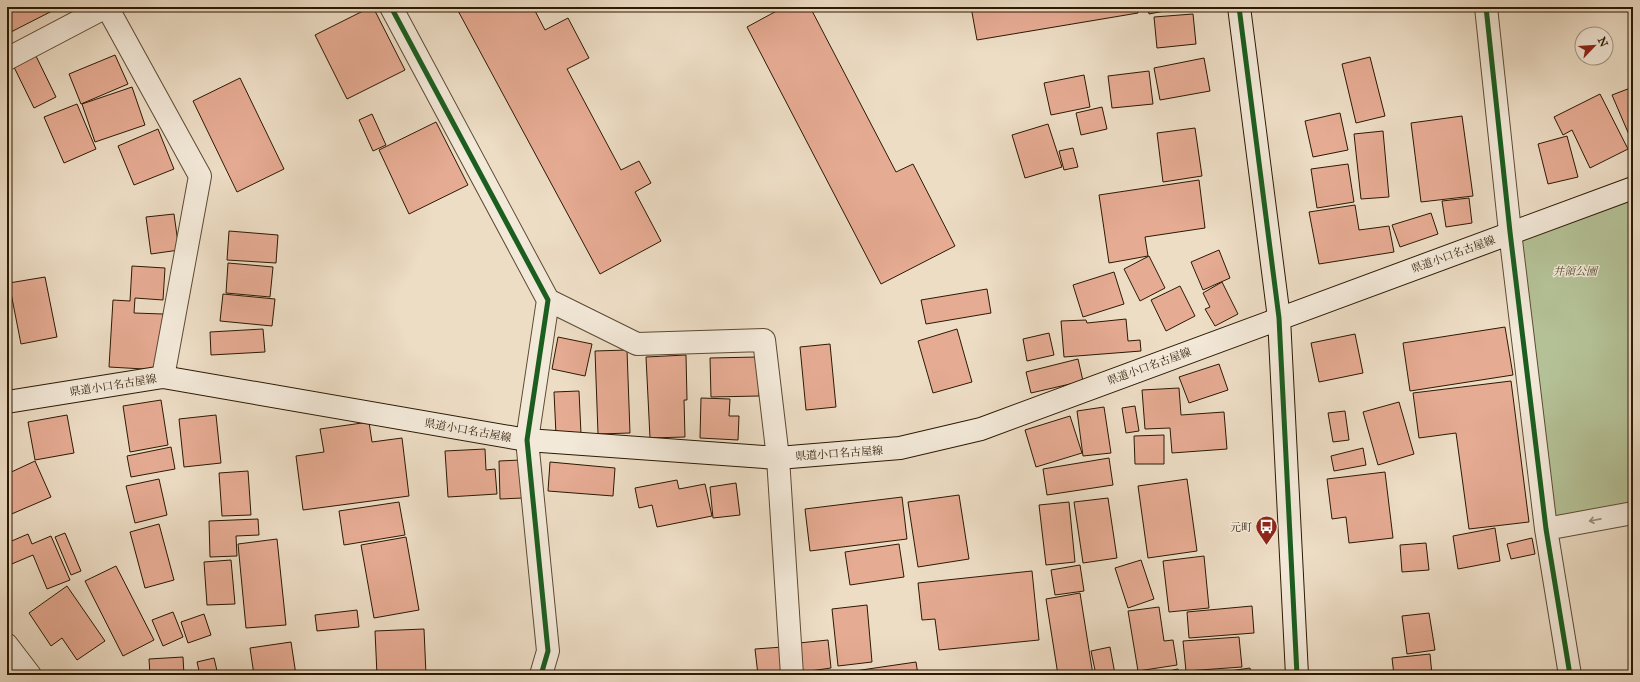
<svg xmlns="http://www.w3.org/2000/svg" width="1640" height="682" font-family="'IM FELL Great Primer','Noto Serif JP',serif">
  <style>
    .green { fill: #b5c297; stroke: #706e4c }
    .building { fill: #e6ab93; stroke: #2c1902 }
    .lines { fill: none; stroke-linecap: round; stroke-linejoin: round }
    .street-casing { stroke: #5c4a33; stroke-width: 24 }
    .secondary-casing { stroke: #2c1902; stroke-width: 24 }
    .street { stroke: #f3e9d9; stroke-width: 22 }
    .secondary { stroke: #f3e9d9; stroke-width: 22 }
    .cycleway-casing { stroke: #f3e9d9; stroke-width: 8 }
    .cycleway { stroke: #1b5e20; stroke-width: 5 }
    .oneway { stroke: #998b78 }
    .labels { text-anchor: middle; stroke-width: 3; stroke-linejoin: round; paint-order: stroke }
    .street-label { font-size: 11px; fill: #2c1902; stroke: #f3e9d9 }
    .park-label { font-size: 11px; font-style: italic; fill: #554c2f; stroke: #f3e9d9 }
    .poi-label { font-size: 11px; fill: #2c1902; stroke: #f3e9d9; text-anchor: end }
  </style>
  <rect width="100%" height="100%" fill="#edddc5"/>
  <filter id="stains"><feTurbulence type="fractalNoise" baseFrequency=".005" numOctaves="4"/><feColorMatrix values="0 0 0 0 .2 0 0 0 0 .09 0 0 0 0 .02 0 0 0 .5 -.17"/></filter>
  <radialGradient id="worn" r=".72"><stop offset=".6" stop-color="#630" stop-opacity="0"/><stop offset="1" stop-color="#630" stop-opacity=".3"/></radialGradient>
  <path class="green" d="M 1633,188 L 1633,513 L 1546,529 L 1510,232 Z"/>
  <path class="building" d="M 7,7 L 53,7 L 54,10 L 7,34 Z
    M 371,7 L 373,7 L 405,70 L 347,99 L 315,35 Z
    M 456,7 L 533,7 L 545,30 L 568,18 L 589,58 L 567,69 L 621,170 L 639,161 L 651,183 L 635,192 L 661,241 L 600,274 Z
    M 784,7 L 810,7 L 896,172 L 913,164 L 955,246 L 881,284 L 747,27 Z
    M 971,7 L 1137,7 L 1138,13 L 977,40 Z
    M 1148,7 L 1185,7 L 1149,14 Z
    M 1193,14 L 1196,44 L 1157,48 L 1154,17 Z
    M 34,52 L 56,97 L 34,108 L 12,63 Z
    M 115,55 L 128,84 L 81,104 L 69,74 Z
    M 1370,57 L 1385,116 L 1356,123 L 1342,64 Z
    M 1204,58 L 1210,91 L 1160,100 L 1154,68 Z
    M 1149,71 L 1153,104 L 1112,108 L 1108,76 Z
    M 1084,75 L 1090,107 L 1051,115 L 1044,83 Z
    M 240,78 L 284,169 L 237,192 L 193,101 Z
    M 132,87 L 145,125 L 95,142 L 82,104 Z
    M 1633,87 L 1633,144 L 1612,95 Z
    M 1600,94 L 1628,149 L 1590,168 L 1572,130 L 1563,135 L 1554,117 Z
    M 77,104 L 96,149 L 64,163 L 44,117 Z
    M 1102,107 L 1107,129 L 1081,135 L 1076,113 Z
    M 1340,113 L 1348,150 L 1313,157 L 1305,121 Z
    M 372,114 L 386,145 L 373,151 L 359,120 Z
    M 1462,116 L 1473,196 L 1421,202 L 1411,123 Z
    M 436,122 L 468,185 L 409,214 L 379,150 Z
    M 1048,124 L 1062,167 L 1025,178 L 1012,135 Z
    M 1195,128 L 1202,176 L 1163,182 L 1157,133 Z
    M 158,129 L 174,169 L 134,185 L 118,146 Z
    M 1383,131 L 1389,197 L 1361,199 L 1354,134 Z
    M 1567,136 L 1578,177 L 1548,184 L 1538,144 Z
    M 1073,148 L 1078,167 L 1064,170 L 1059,151 Z
    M 1348,164 L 1354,202 L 1317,208 L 1311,169 Z
    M 1199,180 L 1205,228 L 1145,237 L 1148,256 L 1109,263 L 1099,195 Z
    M 1469,198 L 1472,223 L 1446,227 L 1442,201 Z
    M 1355,205 L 1359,230 L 1389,226 L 1394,252 L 1319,264 L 1309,212 Z
    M 1431,213 L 1438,234 L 1400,247 L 1392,225 Z
    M 174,214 L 179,250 L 151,254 L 146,217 Z
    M 229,231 L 278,235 L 276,263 L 227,260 Z
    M 1219,250 L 1230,278 L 1203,290 L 1191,262 Z
    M 1149,256 L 1165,288 L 1140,301 L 1124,269 Z
    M 228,263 L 273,267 L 270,297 L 226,293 Z
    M 132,266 L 165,268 L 163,300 L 135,298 L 134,313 L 163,314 L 161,370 L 109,367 L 113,300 L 130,301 Z
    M 1114,272 L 1124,304 L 1083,317 L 1073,285 Z
    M 45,277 L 57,337 L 21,344 L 9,283 Z
    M 1222,282 L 1238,314 L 1215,326 L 1205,309 L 1210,307 L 1203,293 Z
    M 1180,286 L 1195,316 L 1166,331 L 1151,300 Z
    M 987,289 L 991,313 L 926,324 L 921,300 Z
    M 223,294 L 275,299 L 272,326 L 220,321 Z
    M 1126,319 L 1128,341 L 1140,340 L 1141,351 L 1064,357 L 1061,321 L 1086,320 L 1087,323 Z
    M 1505,327 L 1513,375 L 1410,391 L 1403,343 Z
    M 263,329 L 265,352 L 211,355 L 210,332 Z
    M 957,329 L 972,382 L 933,393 L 918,341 Z
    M 1049,333 L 1054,355 L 1027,361 L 1023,339 Z
    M 1355,334 L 1363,373 L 1319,382 L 1311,343 Z
    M 558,337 L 592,344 L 585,376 L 552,369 Z
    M 830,344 L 836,407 L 806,410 L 800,347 Z
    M 627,350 L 630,433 L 598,434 L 595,351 Z
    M 686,355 L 687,400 L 684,400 L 685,437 L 650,438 L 646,357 Z
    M 758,357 L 759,396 L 711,397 L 710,358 Z
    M 1078,359 L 1083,381 L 1031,393 L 1026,372 Z
    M 1219,364 L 1228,390 L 1189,403 L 1179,377 Z
    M 1511,381 L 1529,522 L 1469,529 L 1456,433 L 1419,438 L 1413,393 Z
    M 1179,388 L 1181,415 L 1224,412 L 1227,449 L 1172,453 L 1170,428 L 1145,429 L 1142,390 Z
    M 579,391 L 581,434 L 556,435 L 554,392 Z
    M 701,398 L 730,399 L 729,416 L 739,416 L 738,440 L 700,438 Z
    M 161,400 L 168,445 L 130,452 L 123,406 Z
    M 1399,402 L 1414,454 L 1378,465 L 1363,412 Z
    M 1135,406 L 1139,431 L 1126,433 L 1122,408 Z
    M 1104,407 L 1111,453 L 1083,456 L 1077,411 Z
    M 1345,411 L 1349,440 L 1333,442 L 1328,413 Z
    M 67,415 L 74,453 L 35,460 L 28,422 Z
    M 216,415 L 221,463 L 184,467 L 179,419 Z
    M 1070,416 L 1082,453 L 1036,467 L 1025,430 Z
    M 369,422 L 372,442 L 402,438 L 409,496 L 303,510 L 296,456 L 324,452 L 320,429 Z
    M 1164,435 L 1164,464 L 1135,464 L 1134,436 Z
    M 171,447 L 175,469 L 131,477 L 127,456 Z
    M 1363,448 L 1366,465 L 1334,471 L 1331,456 Z
    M 485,449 L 486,470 L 495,469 L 497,494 L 448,497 L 445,451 Z
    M 1109,458 L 1113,485 L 1047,495 L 1043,469 Z
    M 521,460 L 523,498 L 500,499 L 499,461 Z
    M 35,461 L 51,497 L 7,516 L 7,474 Z
    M 550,462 L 615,468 L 613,496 L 548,491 Z
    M 248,471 L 251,515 L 222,516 L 219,473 Z
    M 1385,472 L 1393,538 L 1349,543 L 1346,517 L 1332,519 L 1327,479 Z
    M 159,479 L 167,515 L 135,523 L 126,486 Z
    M 1187,479 L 1197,551 L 1148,558 L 1138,486 Z
    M 677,480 L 679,489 L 705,484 L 712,516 L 657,527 L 652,505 L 639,508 L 635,488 Z
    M 736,483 L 740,515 L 713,518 L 710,487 Z
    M 959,495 L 969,559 L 918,567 L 908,502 Z
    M 902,497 L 907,539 L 810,551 L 805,509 Z
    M 1108,498 L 1117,558 L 1083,563 L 1074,502 Z
    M 399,502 L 405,535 L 344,545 L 339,511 Z
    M 1069,502 L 1075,562 L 1046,565 L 1039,505 Z
    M 258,519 L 259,535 L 236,536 L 237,556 L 210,557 L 209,521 Z
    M 159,524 L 174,580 L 145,588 L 130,532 Z
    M 1495,528 L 1500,561 L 1458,569 L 1453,536 Z
    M 65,533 L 81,571 L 71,575 L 55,537 Z
    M 28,534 L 32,544 L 51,536 L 70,580 L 47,589 L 33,555 L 7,566 L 7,543 Z
    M 406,537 L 419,610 L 374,618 L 361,545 Z
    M 1532,538 L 1535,554 L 1511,559 L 1507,544 Z
    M 277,539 L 286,625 L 246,628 L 238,544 Z
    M 1426,543 L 1429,570 L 1402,572 L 1400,545 Z
    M 899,544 L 904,577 L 850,585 L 845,552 Z
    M 1204,556 L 1209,608 L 1169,612 L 1163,561 Z
    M 231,560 L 235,604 L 207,605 L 204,562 Z
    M 1141,560 L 1154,599 L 1128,608 L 1115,568 Z
    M 1080,565 L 1084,591 L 1055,595 L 1051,570 Z
    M 116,566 L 154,640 L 123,656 L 85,581 Z
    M 1032,571 L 1039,640 L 939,650 L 935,619 L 922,620 L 918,583 Z
    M 67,586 L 105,641 L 77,660 L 62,638 L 51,646 L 29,613 Z
    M 1080,593 L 1093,675 L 1058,675 L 1046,599 Z
    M 867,605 L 872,662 L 838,666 L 832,609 Z
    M 1252,606 L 1254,633 L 1189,638 L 1187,612 Z
    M 1159,607 L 1164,641 L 1173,640 L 1177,665 L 1138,671 L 1128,611 Z
    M 357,610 L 359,627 L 317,631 L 315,615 Z
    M 173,612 L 183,637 L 163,646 L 152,620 Z
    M 1429,613 L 1435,650 L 1407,654 L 1402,616 Z
    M 204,614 L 211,635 L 188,643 L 181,622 Z
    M 424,629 L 426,675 L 377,675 L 375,631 Z
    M 1239,637 L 1242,667 L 1186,671 L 1183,641 Z
    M 828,640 L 831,668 L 803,672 L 799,643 Z
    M 291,642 L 296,675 L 254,675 L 250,648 Z
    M 783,647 L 785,675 L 758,675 L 755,649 Z
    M 1110,647 L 1115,674 L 1096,675 L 1091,651 Z
    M 1430,654 L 1432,675 L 1394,675 L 1392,658 Z
    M 183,657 L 184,675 L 150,675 L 149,659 Z
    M 214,658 L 218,675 L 200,675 L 197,662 Z
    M 916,662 L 918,675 L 827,675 Z
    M 1250,668 L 1251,675 L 1201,675 Z
    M 1178,669 L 1180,675 L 1149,675 Z"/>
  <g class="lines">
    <defs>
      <path id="street" d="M 107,7 L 200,176 L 163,377
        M 391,7 L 548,300 L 527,440 L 548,651 L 541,675
        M 1486,7 L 1510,232 L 1546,529 L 1570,675
        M 7,59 L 106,7
        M 548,300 L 637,344 L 764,340 L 778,458 L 792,675
        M 1546,529 L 1633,513
        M 7,645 L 30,675"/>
      <path id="secondary" d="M 1239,7 L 1279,318 L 1297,675
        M 7,402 L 163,377 L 527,440 L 778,458 L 900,448 L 981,429 L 1633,188"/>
    </defs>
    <use href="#street" class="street-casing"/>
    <use href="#secondary" class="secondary-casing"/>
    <use href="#street" class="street"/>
    <use href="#secondary" class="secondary"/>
    <defs>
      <path id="cycleway" d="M 391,7 L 548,300 L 527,440 L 548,651 L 541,675
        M 1239,7 L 1279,318 L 1297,675
        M 1486,7 L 1510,232 L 1546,529 L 1570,675"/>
    </defs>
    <use href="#cycleway" class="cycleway-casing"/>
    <use href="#cycleway" class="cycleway"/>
  </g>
  <defs><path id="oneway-shaft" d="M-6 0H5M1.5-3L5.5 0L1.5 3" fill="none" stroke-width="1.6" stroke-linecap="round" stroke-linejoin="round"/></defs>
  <use class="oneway" href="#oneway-shaft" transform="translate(1595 520) rotate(169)"/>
  <defs>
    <symbol id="bus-pin" viewBox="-11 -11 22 30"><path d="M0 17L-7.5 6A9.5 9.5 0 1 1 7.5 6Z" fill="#8f2418" stroke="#f3e9d9"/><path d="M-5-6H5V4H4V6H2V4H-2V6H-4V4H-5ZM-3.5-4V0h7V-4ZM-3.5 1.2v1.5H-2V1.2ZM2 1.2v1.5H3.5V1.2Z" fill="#fff"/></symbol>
  </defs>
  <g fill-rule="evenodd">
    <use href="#bus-pin" x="1254" y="514" width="25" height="34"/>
  </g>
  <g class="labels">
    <g class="street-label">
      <text transform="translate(1453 254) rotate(-20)" y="4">県道小口名古屋線</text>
      <text transform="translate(1149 366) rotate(-20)" y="4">県道小口名古屋線</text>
      <text transform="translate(113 385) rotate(-9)" y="4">県道小口名古屋線</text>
      <text transform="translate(468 430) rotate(10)" y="4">県道小口名古屋線</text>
      <text transform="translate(839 453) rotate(-4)" y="4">県道小口名古屋線</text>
    </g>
    <g class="park-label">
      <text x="1575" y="275">井領公園</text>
    </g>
    <g class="poi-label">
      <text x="1252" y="531">元町</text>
    </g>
  </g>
  <rect width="1640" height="682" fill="none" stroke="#edddc5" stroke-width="24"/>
  <rect x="8" y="8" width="1624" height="666" fill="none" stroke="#2c1902" stroke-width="2"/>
  <rect x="12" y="12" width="1616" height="658" fill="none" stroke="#2c1902"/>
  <g transform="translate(1594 46) rotate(65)"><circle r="19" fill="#f3e9d9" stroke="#a39683"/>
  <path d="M0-3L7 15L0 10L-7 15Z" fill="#8f2418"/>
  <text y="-6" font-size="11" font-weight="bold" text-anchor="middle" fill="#2c1902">N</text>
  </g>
  <rect width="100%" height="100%" filter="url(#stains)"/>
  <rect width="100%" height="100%" fill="url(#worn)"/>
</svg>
